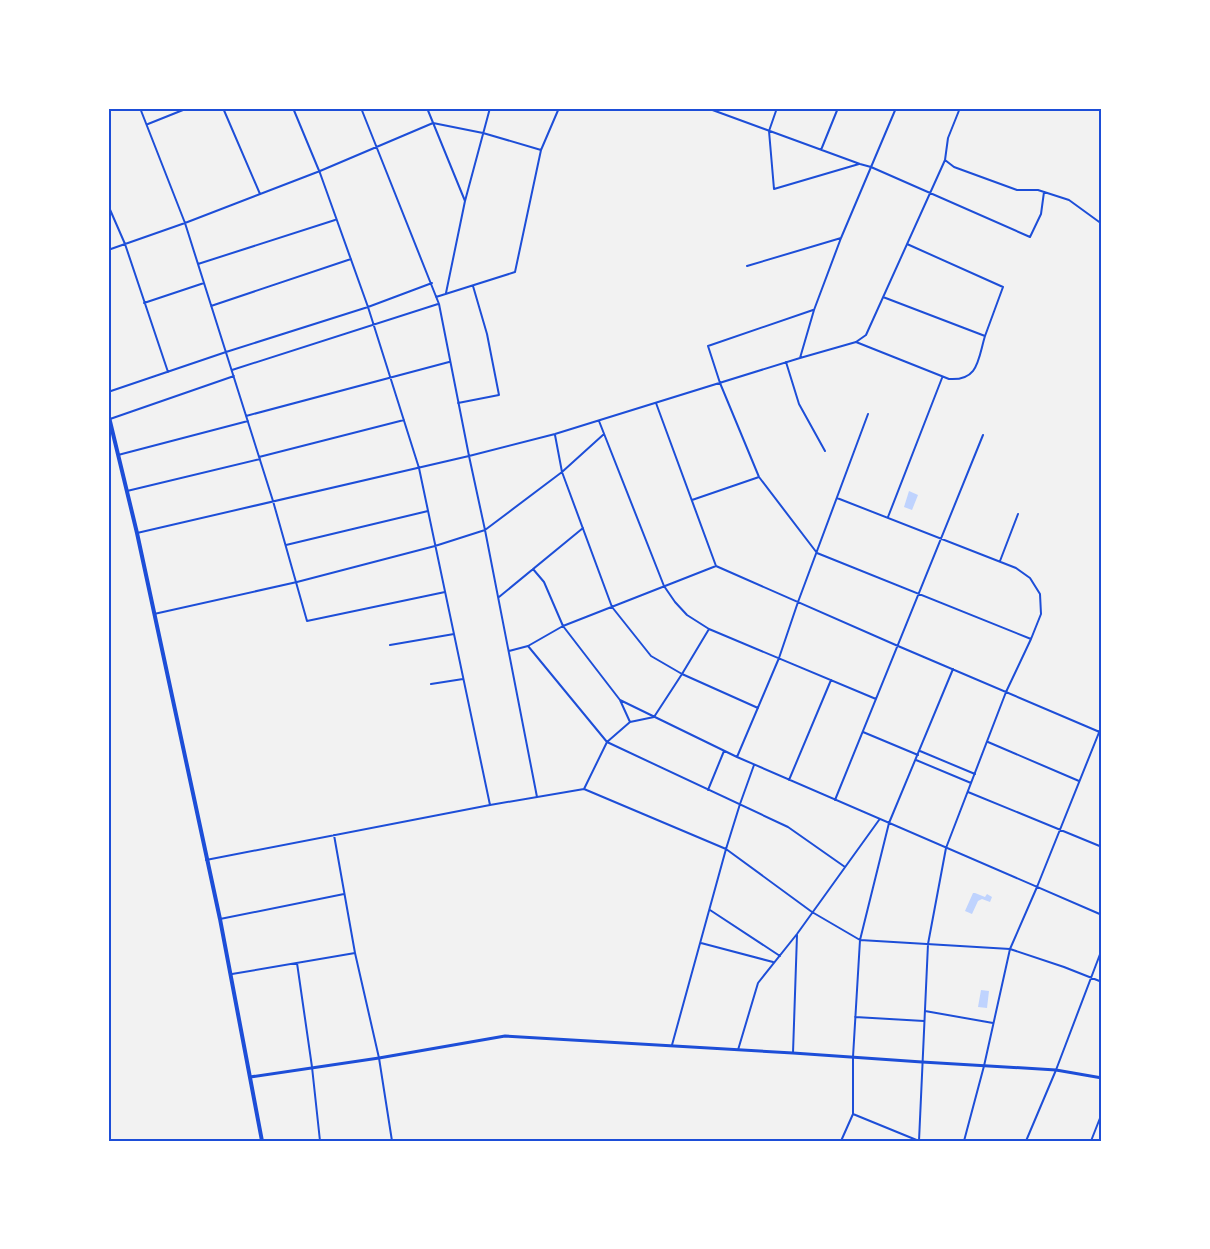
<svg xmlns="http://www.w3.org/2000/svg" width="1210" height="1249" font-family="'Zilla Slab',serif">
  <style>
    .water { fill: #bfd3fe }
    .lines { fill: none; stroke-linecap: round; stroke-linejoin: round }
    .minor { stroke: #1d4ed8; stroke-width: 2 }
    .tertiary { stroke: #1d4ed8; stroke-width: 3 }
    .secondary { stroke: #1d4ed8; stroke-width: 4 }
    .neatline { fill: none; stroke: #1d4ed8; stroke-width: 2 }
  </style>
  <rect width="100%" height="100%" fill="#f2f2f2"/>
  <path class="water" d="M 909,491 L 918,495 L 912,510 L 904,507 Z
    M 973,893 L 975,893 L 985,897 L 987,894 L 992,897 L 990,902 L 982,899 L 978,901 L 972,914 L 965,911 Z
    M 981,990 L 989,991 L 987,1008 L 978,1007 Z"/>
  <g class="lines">
    <path class="minor" d="M 140,108 L 185,223 L 273,501 L 307,621 L 445,592
      M 223,108 L 260,194
      M 293,108 L 320,173 L 368,307 L 419,468 L 490,805
      M 361,108 L 439,304 L 469,456 L 485,530 L 537,797
      M 427,108 L 465,201
      M 707,108 L 860,164 L 871,167 L 1030,237 L 1041,214 L 1044,192
      M 777,108 L 769,131 L 774,189 L 859,164
      M 148,124 L 188,108
      M 821,150 L 838,108
      M 945,160 L 954,167 L 1017,190 L 1038,190 L 1069,200 L 1102,224
      M 108,205 L 125,244 L 168,372
      M 108,250 L 185,223 L 320,171 L 433,123 L 483,133 L 541,150
      M 198,264 L 335,220
      M 747,266 L 841,238
      M 446,293 L 465,201 L 490,108
      M 436,297 L 515,272 L 541,150 L 559,108
      M 883,297 L 985,336 L 1003,287 L 907,244
      M 144,303 L 204,283
      M 211,306 L 351,259
      M 813,310 L 708,346 L 720,383 L 759,477 L 817,553 L 1031,639
      M 856,342 L 949,379 C 979,381 978,359 985,336
      M 800,358 L 856,342 L 866,335 L 945,160 L 948,138 L 960,108
      M 786,362 L 799,404 L 825,451
      M 232,370 L 438,304
      M 108,392 L 226,352 L 368,307 L 432,283
      M 458,403 L 499,395 L 487,334 L 473,286
      M 656,403 L 716,566 L 898,646 L 1102,733
      M 246,416 L 449,362
      M 110,419 L 234,376
      M 599,421 L 664,586 L 675,602 L 687,615 L 709,629 L 876,699
      M 555,435 L 562,472 L 612,607 L 651,656 L 682,674 L 758,708
      M 118,455 L 248,421
      M 259,457 L 404,420
      M 127,491 L 260,459
      M 837,498 L 1016,568 L 1030,578 L 1040,594 L 1041,614 L 1031,639 L 1006,692 L 946,848 L 928,944 L 919,1141 L 853,1114
      M 692,500 L 759,477
      M 888,517 L 942,378
      M 137,533 L 469,456 L 555,434 L 800,358 L 814,310 L 841,238 L 896,108
      M 286,545 L 428,511
      M 1000,561 L 1018,514
      M 533,569 L 544,582 L 563,626 L 620,700 L 630,722
      M 499,597 L 583,528
      M 154,614 L 297,582 L 435,546 L 485,530 L 562,472 L 604,434
      M 390,645 L 454,634
      M 528,646 L 607,742 L 788,827 L 845,867
      M 509,651 L 528,646 L 563,626 L 716,566
      M 431,684 L 463,679
      M 620,700 L 737,757 L 1102,915
      M 863,732 L 918,755
      M 988,742 L 1079,781
      M 920,751 L 975,774
      M 737,757 L 779,658 L 798,602 L 868,414
      M 916,760 L 971,783
      M 789,780 L 831,680
      M 584,789 L 607,742 L 630,722 L 654,717 L 682,674 L 709,629
      M 708,790 L 724,751
      M 968,792 L 1102,847
      M 835,800 L 983,435
      M 334,835 L 355,953 L 379,1058 L 392,1141
      M 206,860 L 490,805 L 584,789 L 726,849 L 812,912 L 860,940 L 1010,949 L 1064,967 L 1102,982
      M 710,910 L 780,956
      M 220,919 L 344,894
      M 701,943 L 773,962
      M 297,963 L 312,1067 L 320,1141
      M 232,974 L 355,953
      M 925,1011 L 993,1023
      M 855,1017 L 924,1021
      M 672,1045 L 726,849 L 740,804 L 754,765
      M 738,1050 L 758,983 L 797,934 L 879,820
      M 793,1053 L 797,935
      M 841,1141 L 853,1114 L 853,1057 L 860,940 L 889,823 L 953,669
      M 964,1141 L 984,1066 L 1010,949 L 1037,887 L 1102,725
      M 1026,1141 L 1056,1070 L 1102,949
      M 1091,1141 L 1102,1113"/>
    <path class="tertiary" d="M 250,1077 L 379,1058 L 505,1036 L 793,1053 L 922,1062 L 1056,1070 L 1102,1078"/>
    <path class="secondary" d="M 108,413 L 137,533 L 220,919 L 262,1141"/>
  </g>
  <rect width="1210" height="1249" fill="none" stroke="#ffffff" stroke-width="219"/>
  <rect x="110" y="110" width="990" height="1030" class="neatline"/>
</svg>
